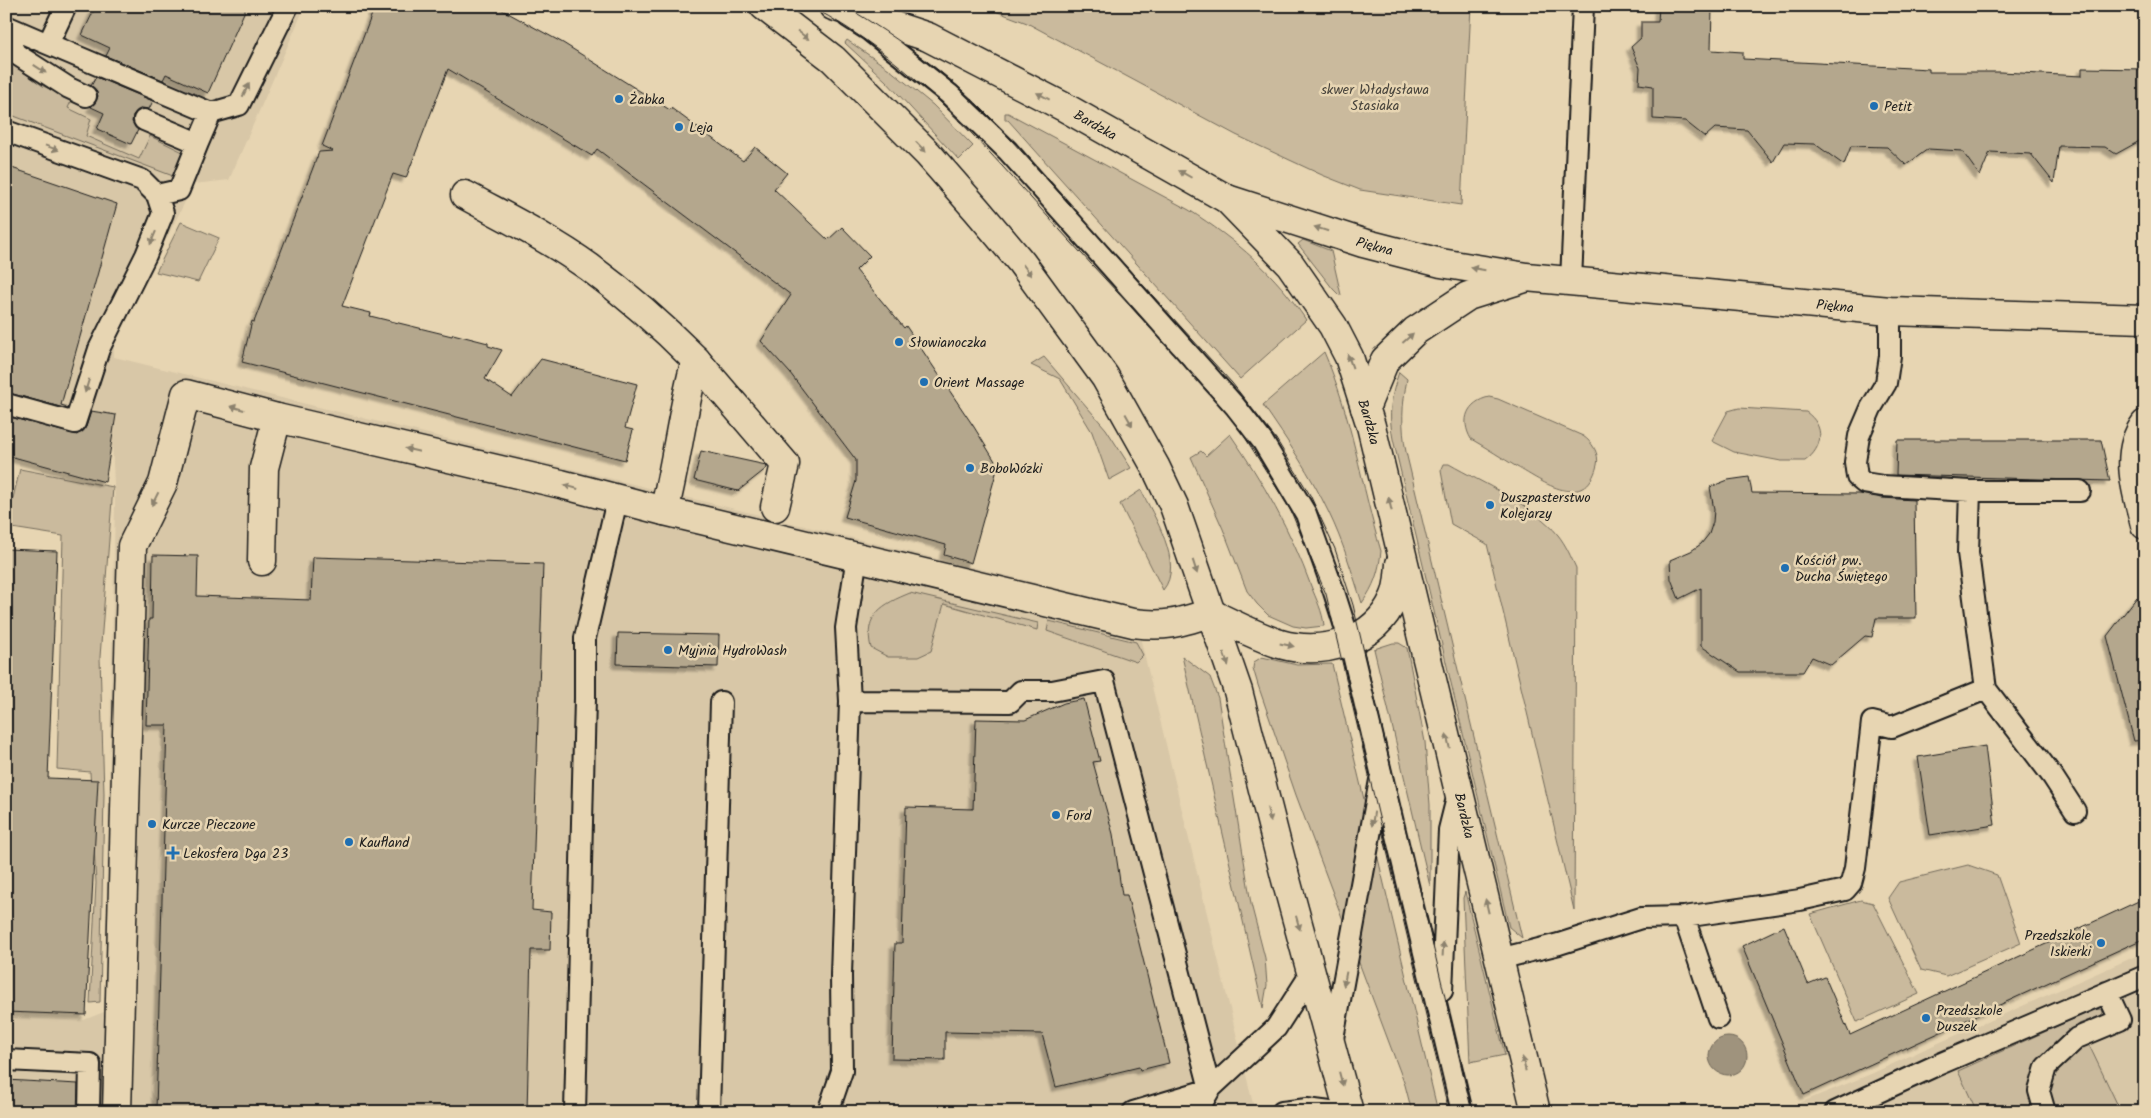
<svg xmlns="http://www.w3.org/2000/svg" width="2151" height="1118" font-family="Kalam,sans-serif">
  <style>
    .built { fill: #d8c7a7 }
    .green { fill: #caba9d; stroke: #736b5c }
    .water { fill: #9f937d; stroke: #6b6356 }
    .building { fill: #b4a78d; stroke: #1c1c1c; filter: url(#shadow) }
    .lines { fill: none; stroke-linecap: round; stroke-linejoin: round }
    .lane-casing { stroke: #1c1c1c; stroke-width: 24 }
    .street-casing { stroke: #1c1c1c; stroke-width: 31 }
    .secondary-casing { stroke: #1c1c1c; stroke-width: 31 }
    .lane { stroke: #e7d5b2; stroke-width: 20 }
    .street { stroke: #e7d5b2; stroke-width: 28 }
    .secondary { stroke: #e7d5b2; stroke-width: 28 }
    .tram { stroke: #1c1c1c; stroke-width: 1 }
    .oneway { fill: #8c826e }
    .poi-dot { fill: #1f6fb2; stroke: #e7d5b2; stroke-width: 2 }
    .labels { text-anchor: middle; stroke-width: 5; stroke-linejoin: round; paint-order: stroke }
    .park-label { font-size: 14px; fill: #48443c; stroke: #e7d5b2 }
    .poi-label { font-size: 14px; fill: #1c1c1c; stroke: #e7d5b2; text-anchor: start }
    .street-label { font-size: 14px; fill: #1c1c1c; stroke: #e7d5b2 }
  </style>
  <defs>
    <filter id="shadow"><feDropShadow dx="-4.5" dy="4.5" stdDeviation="1" flood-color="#0004"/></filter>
  </defs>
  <rect width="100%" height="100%" fill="#e7d5b2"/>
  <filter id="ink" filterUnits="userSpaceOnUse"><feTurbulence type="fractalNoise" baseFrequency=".02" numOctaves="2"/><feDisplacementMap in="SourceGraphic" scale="10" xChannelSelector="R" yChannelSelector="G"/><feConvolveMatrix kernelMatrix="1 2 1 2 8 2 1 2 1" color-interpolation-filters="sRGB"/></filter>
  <g filter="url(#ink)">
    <path class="built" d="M 6,6 L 305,6 L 229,180 L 194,184 L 114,343 L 114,357 L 1135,607 L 1141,641 L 1255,1112 L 6,1112 L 6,1016 L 84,1020 L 104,1012 L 115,505 L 112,442 L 6,410 Z
      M 2145,952 L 2145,1112 L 1777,1112 L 1871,1074 L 1925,1049 Z"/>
    <path class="green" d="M 982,6 L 1471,6 L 1461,205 L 1360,190 L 1322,175 L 1236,135 L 1027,23 Z
      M 847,40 L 889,69 L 933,105 L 973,146 L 959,160 L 886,81 L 845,43 Z
      M 6,60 L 43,86 L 72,99 L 68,108 L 91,119 L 86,136 L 139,159 L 150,136 L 185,153 L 173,176 L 6,113 Z
      M 1005,113 L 1008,113 L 1189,210 C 1236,240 1276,274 1306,320 L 1240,379 L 1008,120 L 1005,120 Z
      M 181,222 L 219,238 L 198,282 L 156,272 Z
      M 1303,240 L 1331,251 L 1341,295 L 1339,295 L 1333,289 L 1298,244 Z
      M 1324,352 C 1352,416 1361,485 1381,551 C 1379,572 1374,586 1362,603 C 1352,572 1343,542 1329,513 C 1311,475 1287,440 1263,405 Z
      M 1044,357 L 1106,429 L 1131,468 L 1109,480 L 1092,432 L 1060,379 L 1031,365 Z
      M 1399,372 L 1407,379 C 1402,405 1401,426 1406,452 L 1522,938 L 1509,927 L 1393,439 C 1388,415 1391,395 1399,372 Z
      M 1489,397 L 1498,399 L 1583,436 C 1592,442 1600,454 1597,465 C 1585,513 1543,482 1517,467 C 1502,458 1487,448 1471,439 C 1460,420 1467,402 1489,397 Z
      M 1739,408 L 1806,412 C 1826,426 1823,448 1805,461 L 1781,461 L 1734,452 L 1712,441 L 1728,411 Z
      M 1230,434 C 1263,482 1291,531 1311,586 C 1316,599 1323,612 1324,626 L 1306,628 L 1293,626 L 1268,615 L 1257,604 L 1247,591 L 1223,529 L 1191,457 L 1201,451 L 1206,456 Z
      M 1444,464 L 1449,464 C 1482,483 1534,505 1558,535 C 1566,545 1571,557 1576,568 L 1574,910 L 1487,544 L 1451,524 L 1441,471 Z
      M 20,469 L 113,487 L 100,657 L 104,794 L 100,1002 L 90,1003 L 96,883 L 90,772 L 57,769 L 63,536 L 6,527 Z
      M 1141,490 C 1153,515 1185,564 1163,590 L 1120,504 Z
      M 910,593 L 1038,623 L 1037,630 L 944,604 L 931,651 L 918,657 L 888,657 L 871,648 C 863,614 883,604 910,593 Z
      M 1049,621 L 1136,642 L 1143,655 L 1136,662 L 1047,631 Z
      M 1393,643 L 1399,643 L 1407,648 L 1425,742 L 1430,805 L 1430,886 L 1374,649 Z
      M 1182,656 L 1210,677 L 1218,698 L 1251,904 L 1265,958 L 1267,985 L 1263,1008 Z
      M 1262,657 L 1297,665 L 1332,664 L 1438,1112 L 1412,1112 L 1405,1085 L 1296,795 L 1258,685 L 1253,668 L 1254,662 Z
      M 1968,865 L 1997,875 L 2021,943 L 1946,976 L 1921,970 L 1888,898 L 1899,882 Z
      M 1465,892 L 1505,1055 L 1470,1062 L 1463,898 Z
      M 1861,900 L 1873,903 L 1919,994 L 1857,1022 L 1810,914 Z
      M 2102,1009 L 2103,1013 L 2100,1016 L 2079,1024 L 2121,1112 L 1977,1112 L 1958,1071 L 2093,1010 Z"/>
    <path class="water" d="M1709 1056a19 19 0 1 1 38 0a19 19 0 1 1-38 0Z"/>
    <path class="building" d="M 96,6 L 247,6 L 208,93 L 166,74 L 163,80 L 106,56 L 110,48 L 82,35 Z
      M 375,6 L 495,6 L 563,43 L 670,110 L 671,108 L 743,161 L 755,147 L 787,173 L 774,189 L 828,240 L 842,227 L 870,256 L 856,270 L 904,328 L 906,326 L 974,427 L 998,466 L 971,563 L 944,555 L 946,545 L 845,517 L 856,481 L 856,460 L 790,373 L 761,341 L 791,295 L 597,149 L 592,156 L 448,69 L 406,178 L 393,174 L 342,306 L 371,313 L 370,316 L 452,336 L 453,334 L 488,343 L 488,346 L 502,350 L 485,379 L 512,397 L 541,359 L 637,384 L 625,428 L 633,430 L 625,460 L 242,362 L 252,321 L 254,322 L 319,152 L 333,151 L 322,146 Z
      M 1659,6 L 1712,8 L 1711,50 L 1743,52 L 1743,59 L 1929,69 L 1929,72 L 2000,72 L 2082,76 L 2082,68 L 2145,69 L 2145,138 L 2116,154 L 2105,147 L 2059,146 L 2054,183 L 2031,154 L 1990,152 L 1980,176 L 1962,151 L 1928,149 L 1906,165 L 1887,147 L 1851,146 L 1844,165 L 1815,144 L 1784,143 L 1773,162 L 1747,130 L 1715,128 L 1705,137 L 1685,121 L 1653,119 L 1653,86 L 1639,84 L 1640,68 L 1631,47 L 1641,38 L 1641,22 L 1658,22 Z
      M 96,77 L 153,101 L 149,109 L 142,108 L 133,115 L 132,122 L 138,130 L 131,144 L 97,129 L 104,113 L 91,107 L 96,101 L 98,96 L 96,90 L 91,86 Z
      M 6,166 L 117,204 L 61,405 L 68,407 L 67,409 L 6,392 Z
      M 91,411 L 116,415 L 105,482 L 6,455 L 6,416 L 77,435 L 86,427 Z
      M 1897,440 L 2101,440 L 2110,481 L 1896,475 Z
      M 701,451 L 766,465 L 767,468 L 738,491 L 694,480 Z
      M 1749,477 L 1752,493 L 1860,494 L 1882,498 L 1914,500 L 1916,618 L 1876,618 L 1872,637 L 1865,636 L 1831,665 L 1812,657 L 1803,672 L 1740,672 L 1701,646 L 1701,588 L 1679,599 L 1671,579 L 1670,560 L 1691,551 L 1701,544 L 1709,534 L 1713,522 L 1714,510 L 1710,487 L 1728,480 Z
      M 6,549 L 57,551 L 48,778 L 98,780 L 86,1015 L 6,1012 Z
      M 153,555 L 198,556 L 197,596 L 311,600 L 313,557 L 543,564 L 532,910 L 551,912 L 550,950 L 531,950 L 527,1112 L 156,1110 L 167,725 L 146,725 L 149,619 L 152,619 Z
      M 2137,597 L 2145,631 L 2145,740 L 2134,741 L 2107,636 Z
      M 618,633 L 719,635 L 718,667 L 617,664 Z
      M 1084,699 L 1100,761 L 1093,762 L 1113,834 L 1122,895 L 1127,895 L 1169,1063 L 1140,1070 L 1139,1067 L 1056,1087 L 1042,1034 L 945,1032 L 945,1060 L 892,1059 L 895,943 L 902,943 L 906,807 L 973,809 L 976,719 L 1025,720 L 1064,703 Z
      M 1985,746 L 1995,825 L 1930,835 L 1918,757 Z
      M 2145,898 L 2145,938 L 1804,1095 L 1742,946 L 1784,926 L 1808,984 L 1825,977 L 1850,1035 Z
      M 6,1080 L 78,1084 L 77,1112 L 6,1112 Z"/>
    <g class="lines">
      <defs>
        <path id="lane" d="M 848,17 L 870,31 L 949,94 L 1008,151 L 1235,406 L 1263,442 L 1306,514 L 1334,592 L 1350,642 L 1462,1112
          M 6,26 L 48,44 L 66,6
          M 6,36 L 16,54 L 69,88 L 86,96
          M 48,44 L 211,113
          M 144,120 L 198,143 L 211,113 L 239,105 L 288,6
          M 6,131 L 142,180 L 157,195 L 163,213 L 146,255 L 99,349 L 75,423 L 6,404
          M 157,195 L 179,190 L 198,143
          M 1571,281 L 1583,6
          M 1890,311 L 1890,356 L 1886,383 L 1871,408 L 1859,436 L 1855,462 L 1857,477 L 1864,483 L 1883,486 L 1970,491 L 2080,491
          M 1970,491 L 1968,553 L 1986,689 L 2053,777 L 2075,811
          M 850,701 L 1010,702 L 1021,691 L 1052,691 L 1104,681 L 1210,1089 L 1133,1112
          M 1684,917 L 1718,1018
          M 1499,959 L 1559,944 L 1641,918 L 1684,917 L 1800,900 L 1845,890 L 1851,883 L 1855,868 L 1872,722 L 1892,727 L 1986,689
          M 1442,991 L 1449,830 L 1458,794
          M 1332,1044 L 1380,780
          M 6,1060 L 90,1064 L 89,1112
          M 575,1112 L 585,698 L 585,638 L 617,500
          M 709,1112 L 721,702
          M 828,1112 L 842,1071 L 841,975 L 850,701 L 846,628 L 857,556
          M 1197,1112 L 1210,1089 L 1276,1028 L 1312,972
          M 1282,1112 L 1307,1109 L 1330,1112
          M 1835,1112 L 1935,1066 L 2145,976
          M 2045,1112 L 2039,1091 L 2046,1067 L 2077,1038 L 2120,1020 L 2107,992"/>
        <g id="street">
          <path d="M 465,195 C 507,218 550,239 589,267 C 627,295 662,326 696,360 C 682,410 677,461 664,511"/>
          <path id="s1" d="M 1227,199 L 1363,243 L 1441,263 L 1526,277 L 1890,311 L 2145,319"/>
          <path d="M 696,360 L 785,464 L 775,507"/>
          <path d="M 1365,408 L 1385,360 L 1415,331 L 1468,296 L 1522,279"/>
          <path d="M 2145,424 C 2123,454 2137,493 2145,525"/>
          <path d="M 262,561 L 264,468 L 277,418"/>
          <path d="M 117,1112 L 132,546 L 163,483 L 186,394 L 277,418 L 561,484 L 664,511 L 1133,623 C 1166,627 1178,623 1210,613"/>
        </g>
        <g id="secondary">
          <path d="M 764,6 L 833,59 L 928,154 L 977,210 L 1021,262 L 1105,377 L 1155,466 L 1174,506 L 1238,691 L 1285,876 L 1349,1112"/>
          <path id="s2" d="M 833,6 L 928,37 L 1066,108 L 1227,199 L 1290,264 L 1333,326 L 1349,357 L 1371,426 L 1536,1112"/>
          <path d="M 1210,613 C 1233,624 1256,636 1280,644 C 1323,656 1375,642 1394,598 C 1399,588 1399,575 1400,564"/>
        </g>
      </defs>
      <use href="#lane" class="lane-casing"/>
      <use href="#street" class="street-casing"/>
      <use href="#secondary" class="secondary-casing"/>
      <use href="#lane" class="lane"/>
      <use href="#street" class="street"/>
      <use href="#secondary" class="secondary"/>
      <path class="tram" d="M 810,6 C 911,60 974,135 1049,218 C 1105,280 1163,340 1218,403 L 1241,431 L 1290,509 L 1326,594 L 1449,1112
        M 845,6 C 898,38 949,74 992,119 L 1232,383 L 1276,439 L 1310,495 L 1335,549 L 1353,605 L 1472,1112"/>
    </g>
    <defs><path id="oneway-solid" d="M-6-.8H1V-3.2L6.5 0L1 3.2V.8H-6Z" transform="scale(1.25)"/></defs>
    <g class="oneway">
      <use href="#oneway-solid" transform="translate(803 35) rotate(37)"/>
      <use href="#oneway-solid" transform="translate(40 69) rotate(33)"/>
      <use href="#oneway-solid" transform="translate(246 90) rotate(-63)"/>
      <use href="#oneway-solid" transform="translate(1043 96) rotate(-152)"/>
      <use href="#oneway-solid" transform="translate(921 147) rotate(46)"/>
      <use href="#oneway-solid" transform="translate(52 148) rotate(20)"/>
      <use href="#oneway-solid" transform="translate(1185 174) rotate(-150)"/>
      <use href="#oneway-solid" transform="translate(1321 229) rotate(-162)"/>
      <use href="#oneway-solid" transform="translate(153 238) rotate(113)"/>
      <use href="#oneway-solid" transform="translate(1478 269) rotate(-170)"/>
      <use href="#oneway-solid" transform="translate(1027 270) rotate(53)"/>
      <use href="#oneway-solid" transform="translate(1408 338) rotate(-42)"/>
      <use href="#oneway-solid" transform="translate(1350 361) rotate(-110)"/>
      <use href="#oneway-solid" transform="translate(87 386) rotate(107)"/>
      <use href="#oneway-solid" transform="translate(237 408) rotate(-165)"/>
      <use href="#oneway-solid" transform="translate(1129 420) rotate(61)"/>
      <use href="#oneway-solid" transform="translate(412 450) rotate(-167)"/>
      <use href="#oneway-solid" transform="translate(571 487) rotate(-164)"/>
      <use href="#oneway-solid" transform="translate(155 499) rotate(117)"/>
      <use href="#oneway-solid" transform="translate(1390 504) rotate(-103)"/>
      <use href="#oneway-solid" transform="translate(1195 567) rotate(72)"/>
      <use href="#oneway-solid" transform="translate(1287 645) rotate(12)"/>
      <use href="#oneway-solid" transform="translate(1226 659) rotate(70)"/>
      <use href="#oneway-solid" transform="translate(1448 741) rotate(-103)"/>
      <use href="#oneway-solid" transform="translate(1269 815) rotate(76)"/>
      <use href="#oneway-solid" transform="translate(1373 819) rotate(99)"/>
      <use href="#oneway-solid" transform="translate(1487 906) rotate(-103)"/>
      <use href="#oneway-solid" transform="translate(1298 923) rotate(74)"/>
      <use href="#oneway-solid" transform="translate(1443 949) rotate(-87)"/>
      <use href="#oneway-solid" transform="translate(1345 979) rotate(101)"/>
      <use href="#oneway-solid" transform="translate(1524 1064) rotate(-103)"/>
      <use href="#oneway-solid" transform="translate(1341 1079) rotate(75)"/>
    </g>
  </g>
  <g class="poi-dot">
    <circle cx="619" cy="99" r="5"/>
    <circle cx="1874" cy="106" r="5"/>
    <circle cx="679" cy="127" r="5"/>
    <circle cx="899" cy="342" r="5"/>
    <circle cx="924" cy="382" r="5"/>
    <circle cx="970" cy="468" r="5"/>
    <circle cx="1490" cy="505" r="5"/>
    <circle cx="1785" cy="568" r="5"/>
    <circle cx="668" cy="650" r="5"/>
    <circle cx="1056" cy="815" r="5"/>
    <circle cx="152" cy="824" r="5"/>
    <circle cx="349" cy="842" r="5"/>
    <path d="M170.5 845.5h5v5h5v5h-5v5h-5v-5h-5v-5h5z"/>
    <circle cx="2101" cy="943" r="5"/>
    <circle cx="1926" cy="1018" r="5"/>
  </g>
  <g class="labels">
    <g class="park-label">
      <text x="1375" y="94">skwer Władysława<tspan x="1375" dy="16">Stasiaka</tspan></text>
    </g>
    <g class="poi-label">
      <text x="629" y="104">Żabka</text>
      <text x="1884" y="111">Petit</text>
      <text x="689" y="132">Leja</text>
      <text x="909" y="347">Słowianoczka</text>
      <text x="934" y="387">Orient Massage</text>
      <text x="980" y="473">BoboWózki</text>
      <text x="1500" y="502">Duszpasterstwo<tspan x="1500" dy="16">Kolejarzy</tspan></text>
      <text x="1795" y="565">Kościół pw.<tspan x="1795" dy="16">Ducha Świętego</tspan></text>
      <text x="678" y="655">Myjnia HydroWash</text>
      <text x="1066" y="820">Ford</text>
      <text x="162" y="829">Kurcze Pieczone</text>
      <text x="359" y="847">Kaufland</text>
      <text x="183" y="858">Lekosfera Dga 23</text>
      <text x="2091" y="940" text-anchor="end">Przedszkole<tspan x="2091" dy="16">Iskierki</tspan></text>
      <text x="1936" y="1015">Przedszkole<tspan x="1936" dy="16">Duszek</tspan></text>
    </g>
    <g class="street-label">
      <text dy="5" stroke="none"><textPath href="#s2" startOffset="289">Bardzka</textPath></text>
      <text dy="5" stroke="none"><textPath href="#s1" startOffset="155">Piękna</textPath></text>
      <text dy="5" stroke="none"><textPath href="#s1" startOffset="620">Piękna</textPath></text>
      <text dy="5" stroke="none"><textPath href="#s2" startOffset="709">Bardzka</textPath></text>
      <text dy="5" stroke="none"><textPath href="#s2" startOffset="1114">Bardzka</textPath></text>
    </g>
  </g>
  <rect width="2151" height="1118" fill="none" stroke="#e7d5b2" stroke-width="25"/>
  <rect x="12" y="12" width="2126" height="1093" fill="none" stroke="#1c1c1c" stroke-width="2" filter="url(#ink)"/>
</svg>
